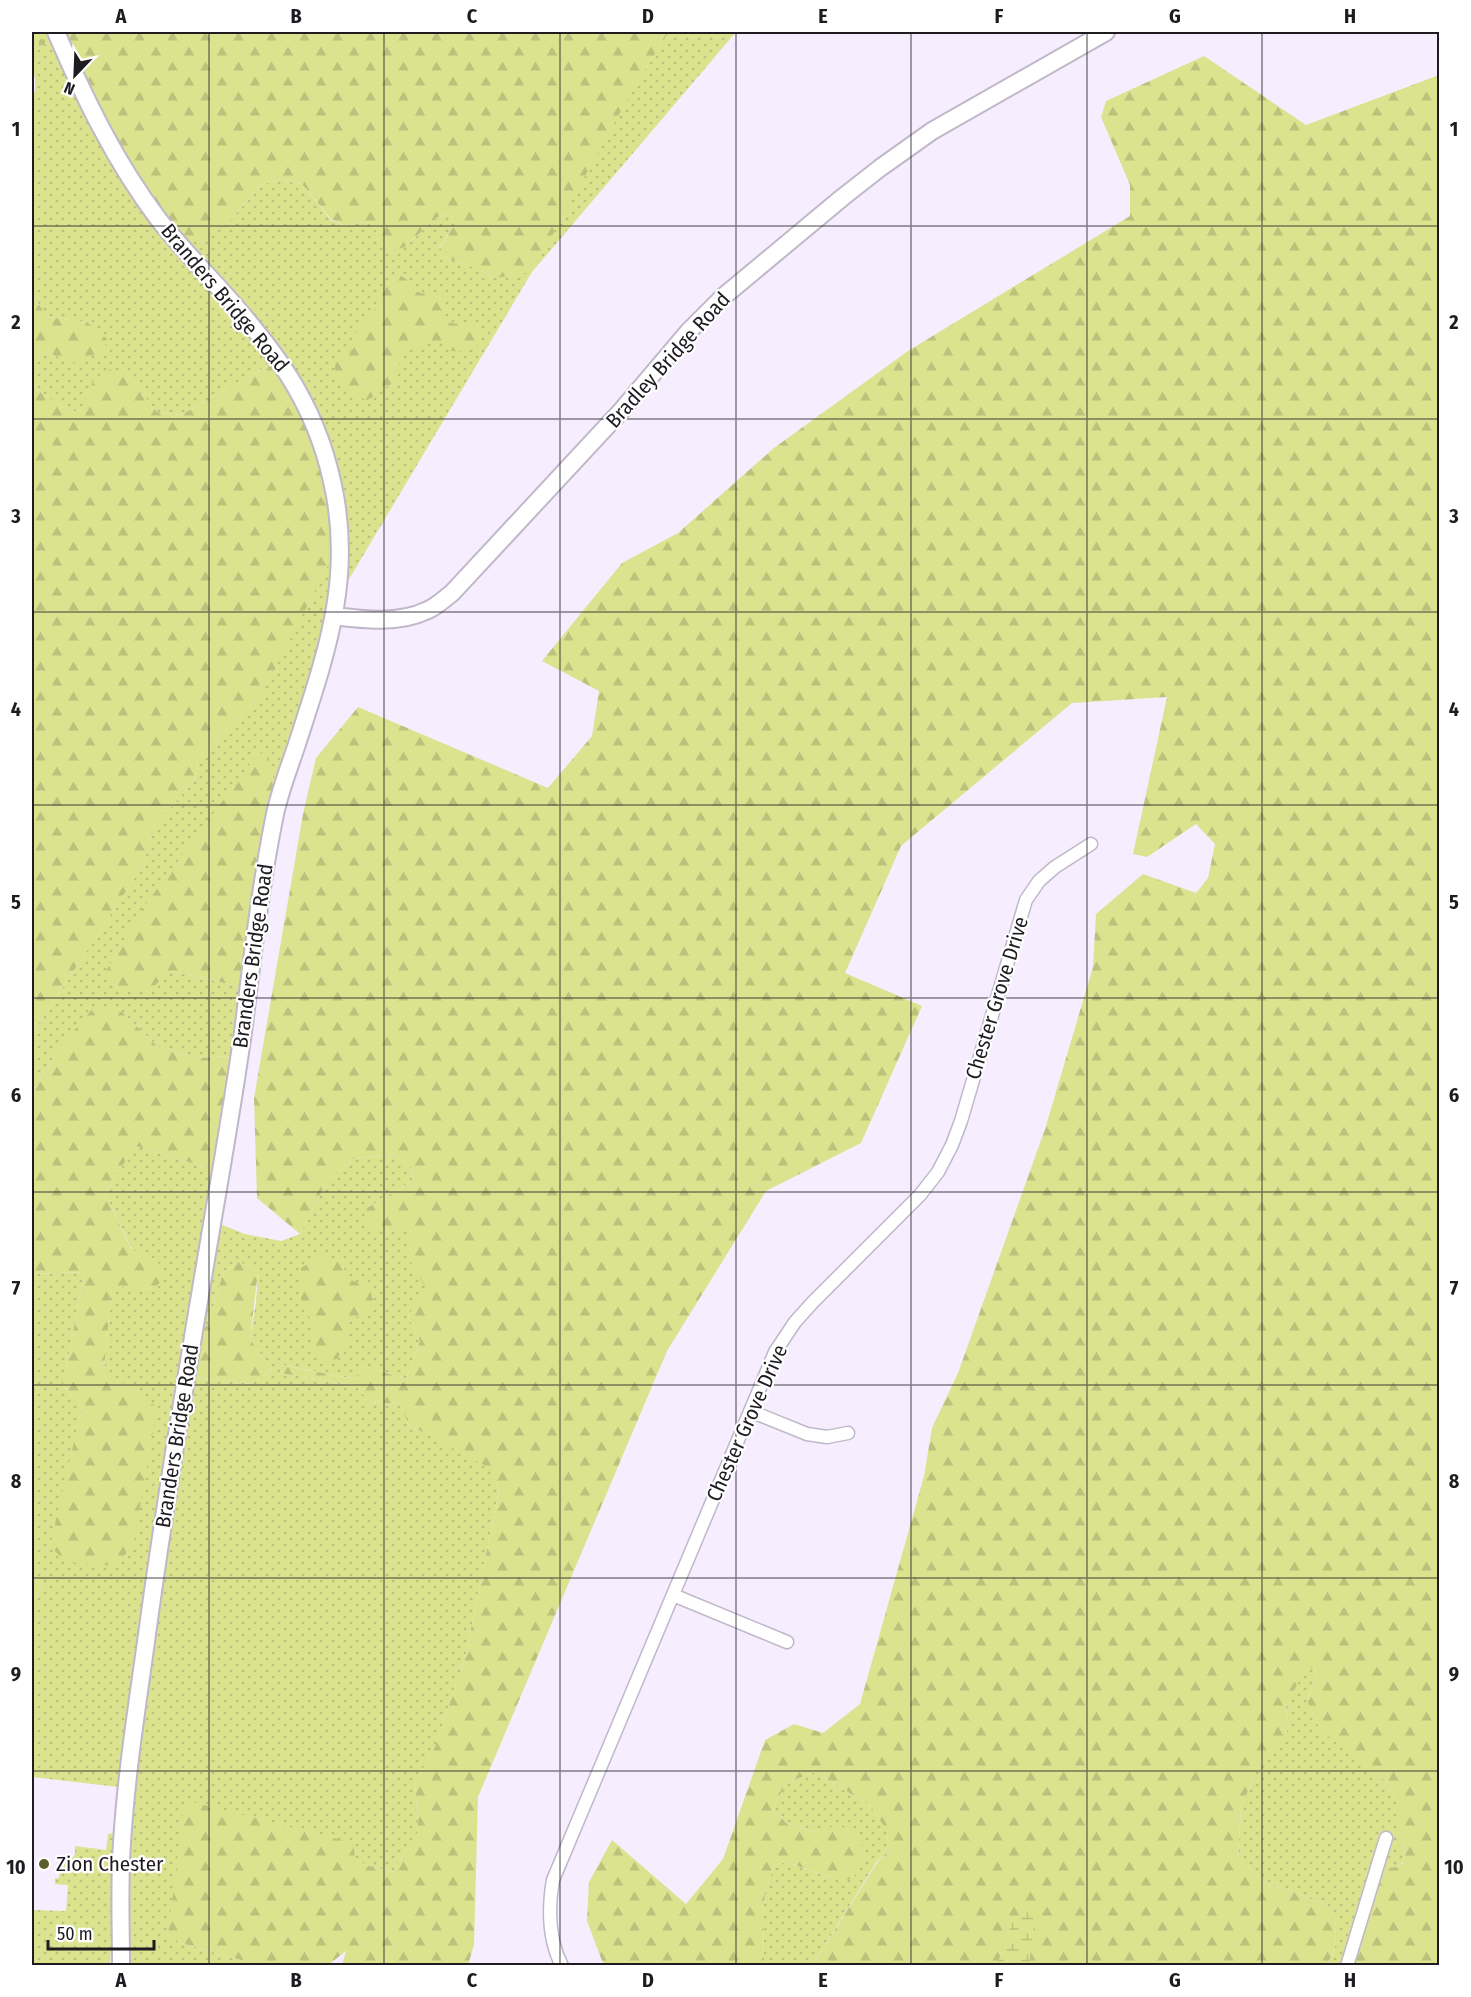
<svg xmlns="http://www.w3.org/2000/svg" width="1471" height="1997" font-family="'Fira Sans Condensed',sans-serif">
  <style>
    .grass { fill: url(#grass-dots) }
    .forest { fill: url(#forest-firs) }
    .wetland { fill: url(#wetland-marsh) }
    .cemetery { fill: url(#cemetery-stones) }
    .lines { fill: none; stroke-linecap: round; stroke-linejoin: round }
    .street-casing { stroke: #c0b8c9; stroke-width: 15 }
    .secondary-casing { stroke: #c0b8c9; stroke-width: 20 }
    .street { stroke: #fff; stroke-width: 12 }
    .secondary { stroke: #fff; stroke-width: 16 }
    .grid { fill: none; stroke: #1e1b21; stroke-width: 1.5; stroke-opacity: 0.55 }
    .poi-dot { fill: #5b5f2c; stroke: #fff; stroke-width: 2 }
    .labels { text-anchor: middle; stroke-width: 4.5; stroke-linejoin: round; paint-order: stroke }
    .street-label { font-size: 21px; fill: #1e1b21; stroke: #fff }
    .poi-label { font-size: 21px; fill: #1e1b21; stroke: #fff; text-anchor: start }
    .neatline { fill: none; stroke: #1e1b21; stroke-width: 2 }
    .grid-label { font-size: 20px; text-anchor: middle; font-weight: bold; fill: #1e1b21 }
  </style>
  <defs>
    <pattern id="grass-dots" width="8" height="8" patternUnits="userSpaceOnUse" patternTransform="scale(1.5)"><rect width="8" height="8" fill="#dbe38f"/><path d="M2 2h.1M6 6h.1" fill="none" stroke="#bcc27b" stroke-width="1.8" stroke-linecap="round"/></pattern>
    <pattern id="forest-firs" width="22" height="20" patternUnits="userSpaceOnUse" patternTransform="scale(1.5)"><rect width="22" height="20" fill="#dbe38f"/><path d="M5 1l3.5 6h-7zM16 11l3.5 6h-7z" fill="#bcc27b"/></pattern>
    <pattern id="wetland-marsh" width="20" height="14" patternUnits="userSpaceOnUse" patternTransform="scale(1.5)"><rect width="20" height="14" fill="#dbe38f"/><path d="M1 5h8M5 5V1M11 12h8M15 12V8" fill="none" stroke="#bcc27b"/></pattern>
    <pattern id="cemetery-stones" width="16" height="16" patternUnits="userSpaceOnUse" patternTransform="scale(1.5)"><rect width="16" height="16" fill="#dbe38f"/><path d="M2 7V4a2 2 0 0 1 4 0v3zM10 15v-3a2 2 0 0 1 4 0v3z" fill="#bcc27b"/></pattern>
  </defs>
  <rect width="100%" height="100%" fill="#f6edff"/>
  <path class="grass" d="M 669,32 L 736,32 L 532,272 L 336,601 L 284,780 L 150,988 L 172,971 L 246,988 L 236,1056 L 195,1058 L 157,1046 L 122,1012 L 59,1048 L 32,1094 L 32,1034 L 142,867 L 155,825 L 194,781 L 198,758 L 262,694 L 305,401 L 155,214 L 226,225 L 261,185 L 280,179 L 302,184 L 331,220 L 345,226 L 362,222 L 375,226 L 378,242 L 405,247 L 436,218 L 446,214 L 454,217 L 454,226 L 439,248 L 442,257 L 468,265 L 496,278 L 637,82 Z
    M 57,41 L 104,140 L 277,360 L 181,415 L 157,412 L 128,376 L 94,379 L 83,410 L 70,412 L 32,386 L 32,359 L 47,352 L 86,322 L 47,317 L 32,294 L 32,94 L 35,92 L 35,77 L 32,76 L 32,48 Z
    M 135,1146 L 219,1171 L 127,1788 L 32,1777 L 32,1596 L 36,1597 L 43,1583 L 32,1577 L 32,1274 L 84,1272 L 63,1386 L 82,1407 L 51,1546 L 104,1369 L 112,1286 L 152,1289 L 155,1259 L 132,1250 L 105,1193 Z
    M 394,1155 L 413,1169 L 412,1181 L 367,1208 L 383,1232 L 408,1227 L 409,1257 L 427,1288 L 408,1316 L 420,1341 L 406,1379 L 363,1366 L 355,1379 L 282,1365 L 280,1373 L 357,1386 L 369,1402 L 401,1404 L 408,1424 L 489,1467 L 499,1490 L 465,1658 L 435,1747 L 415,1783 L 418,1832 L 393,1872 L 366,1865 L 355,1858 L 168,1935 L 181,1943 L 259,1965 L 129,1966 L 129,1845 L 148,1677 L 195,1377 L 251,1384 L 272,1370 L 250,1339 L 256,1302 L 258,1272 L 238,1261 L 223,1273 L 208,1325 L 201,1330 L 220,1224 L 245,1234 L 281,1241 L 300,1234 L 326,1183 L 354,1158 Z
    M 1305,1668 L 1314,1668 L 1316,1675 L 1307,1701 L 1320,1729 L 1387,1782 L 1398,1805 L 1398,1842 L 1405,1850 L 1403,1862 L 1397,1867 L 1386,1868 L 1379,1879 L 1353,1965 L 1327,1965 L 1335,1948 L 1336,1918 L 1328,1906 L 1262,1880 L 1238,1858 L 1241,1808 L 1261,1760 L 1286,1734 L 1289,1724 L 1286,1707 Z
    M 815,1772 L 871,1806 L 888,1833 L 886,1853 L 877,1861 L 813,1965 L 764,1966 L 763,1918 L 765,1893 L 774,1866 L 786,1862 L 843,1882 L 860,1837 L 839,1826 L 814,1832 L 786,1823 L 773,1808 L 786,1783 Z
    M 113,1833 L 117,1836 L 110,1965 L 32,1965 L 32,1910 L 66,1911 L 68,1885 L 55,1884 L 55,1878 L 59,1878 L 61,1860 L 71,1860 L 75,1854 L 75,1846 L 106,1850 L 108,1834 Z
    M 1168,1961 L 1229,1961 L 1240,1965 L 1164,1966 Z"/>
  <path class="forest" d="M 56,32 L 669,32 L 637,82 L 532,272 L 496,278 L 468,265 L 442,257 L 439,249 L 454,226 L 454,217 L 446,214 L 436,218 L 405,247 L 390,251 L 378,242 L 375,226 L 362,222 L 345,226 L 331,219 L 302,184 L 280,179 L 261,185 L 226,225 L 205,239 L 186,238 L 155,214 Z
    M 1204,56 L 1306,125 L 1439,75 L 1439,1965 L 1353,1965 L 1379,1879 L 1386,1868 L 1397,1867 L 1403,1863 L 1405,1850 L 1398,1842 L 1398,1805 L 1387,1782 L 1320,1730 L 1307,1701 L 1316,1675 L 1314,1668 L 1305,1669 L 1286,1707 L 1289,1724 L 1286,1735 L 1261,1760 L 1241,1808 L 1238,1858 L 1262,1880 L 1328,1906 L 1336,1918 L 1335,1948 L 1327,1965 L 1240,1966 L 1229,1961 L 1168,1961 L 1164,1966 L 813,1965 L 878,1861 L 886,1853 L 888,1833 L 871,1806 L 815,1772 L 786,1783 L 773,1808 L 786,1823 L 814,1832 L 839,1825 L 860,1837 L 864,1856 L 854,1877 L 843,1882 L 786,1862 L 774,1866 L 765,1893 L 763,1918 L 764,1965 L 606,1965 L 602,1961 L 587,1921 L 589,1882 L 612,1840 L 686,1904 L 723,1859 L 765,1740 L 794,1724 L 823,1733 L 860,1704 L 924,1476 L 932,1428 L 958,1373 L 1045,1129 L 1093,967 L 1096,914 L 1143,874 L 1196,893 L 1208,878 L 1215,844 L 1196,824 L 1147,857 L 1133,854 L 1167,697 L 1072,703 L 901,846 L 845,973 L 922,1006 L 861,1143 L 766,1191 L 667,1351 L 478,1797 L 474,1945 L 468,1965 L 342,1965 L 346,1951 L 328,1965 L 259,1965 L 181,1943 L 168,1935 L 183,1811 L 192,1802 L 353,1843 L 355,1858 L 366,1865 L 393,1872 L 418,1832 L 415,1783 L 435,1747 L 465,1658 L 499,1490 L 488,1467 L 408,1424 L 401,1404 L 369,1402 L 357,1386 L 280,1373 L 281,1365 L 355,1379 L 363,1366 L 406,1379 L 420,1341 L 408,1316 L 426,1288 L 408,1257 L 408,1228 L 383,1232 L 365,1226 L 367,1208 L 412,1181 L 413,1169 L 394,1155 L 354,1158 L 326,1183 L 300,1234 L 257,1198 L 254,1098 L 303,814 L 316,758 L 358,707 L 548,788 L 592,736 L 599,691 L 542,661 L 622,563 L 678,533 L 774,448 L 908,351 L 1130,216 L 1130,185 L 1101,117 L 1106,101 Z
    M 398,274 L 406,279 L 412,290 L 424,294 L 431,290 L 445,298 L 441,315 L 446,322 L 458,324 L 472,323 L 480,332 L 480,344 C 466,351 453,357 441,343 L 430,341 C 422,348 411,346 404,353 C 397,361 400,373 396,382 C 385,386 378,395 367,400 C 355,397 334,380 335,366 C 335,361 339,358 342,353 L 349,352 L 354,348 C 355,342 355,335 358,329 C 360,324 367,321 371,316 C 381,301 379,280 398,274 Z
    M 32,294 L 47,317 L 87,322 L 107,339 L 104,350 L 75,364 L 47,352 L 32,359 Z
    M 277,360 L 312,421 L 338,546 L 262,694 L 198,758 L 194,781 L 155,825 L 142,867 L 32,1034 L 32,386 L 70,412 L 82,410 L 94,379 L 111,369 L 128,376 L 157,412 L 181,415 Z
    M 259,752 L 268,755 L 277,793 L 246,988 L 172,971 L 150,989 L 122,989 L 105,973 L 140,912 Z
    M 95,1006 L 122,1012 L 157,1046 L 195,1058 L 236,1056 L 219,1171 L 135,1146 L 105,1193 L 131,1249 L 155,1259 L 169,1276 L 152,1289 L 112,1287 L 104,1369 L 157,1407 L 134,1542 L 117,1566 L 66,1562 L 50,1546 L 82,1407 L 63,1386 L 84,1272 L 32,1274 L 32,1094 L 59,1048 Z
    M 320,1256 L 342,1261 L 347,1278 L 369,1288 L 373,1300 L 367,1313 L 349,1320 L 346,1345 L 337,1359 L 321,1361 L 312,1350 L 314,1323 L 301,1306 L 301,1268 Z
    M 238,1261 L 258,1272 L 250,1339 L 272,1370 L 251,1384 L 195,1377 L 201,1330 L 208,1325 L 223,1273 Z
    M 32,1577 L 43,1583 L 36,1597 L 32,1596 Z"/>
  <path class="wetland" d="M 1037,1903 L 1029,1965 L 997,1965 L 1012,1922 Z"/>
  <path class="cemetery" d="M 32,32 L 53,32 L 57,41 L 32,48 Z"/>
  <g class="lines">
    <defs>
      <path id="street" d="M 750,1411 L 807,1434 L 827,1437 L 848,1433
        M 673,1595 L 787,1642
        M 562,1966 C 548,1939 548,1909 553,1880 L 775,1352 L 795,1322 L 813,1302 L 920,1195 L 938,1172 L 952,1145 L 961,1121 L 1026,900 L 1039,881 L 1055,867 L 1091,844
        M 1347,1966 L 1386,1838"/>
      <path id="secondary" d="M 56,32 C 84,97 115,162 159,220 C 178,244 199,266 220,289 C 274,349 314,400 332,481 C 354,576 327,651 298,741 C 290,766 279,792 274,819 C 260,889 252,961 243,1032 C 234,1096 223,1160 212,1224 C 188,1366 164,1507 145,1649 C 136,1713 126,1778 122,1843 C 119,1883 121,1925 121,1966
        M 334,616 C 365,620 399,624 428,610 C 437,606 444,599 452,593 L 622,410 L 689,331 L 724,296 L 843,197 L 880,168 L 932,131 L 1106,32"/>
    </defs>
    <use href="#street" class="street-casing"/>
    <use href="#secondary" class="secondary-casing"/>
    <use href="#street" class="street"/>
    <use href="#secondary" class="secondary"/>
  </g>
  <path class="grid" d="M 209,32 L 209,1966M 384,32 L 384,1966M 560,32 L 560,1966M 736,32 L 736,1966M 911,32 L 911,1966M 1087,32 L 1087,1966M 1262,32 L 1262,1966M 32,226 L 1440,226M 32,419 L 1440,419M 32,612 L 1440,612M 32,805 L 1440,805M 32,998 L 1440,998M 32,1192 L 1440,1192M 32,1385 L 1440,1385M 32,1578 L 1440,1578M 32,1771 L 1440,1771"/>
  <circle class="poi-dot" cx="44" cy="1864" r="6"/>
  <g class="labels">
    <g class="street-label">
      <text transform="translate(225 298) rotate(50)" y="7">Branders Bridge Road</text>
      <text transform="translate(668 360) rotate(-48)" y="7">Bradley Bridge Road</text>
      <text transform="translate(253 956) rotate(-82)" y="7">Branders Bridge Road</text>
      <text transform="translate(997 998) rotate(-73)" y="7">Chester Grove Drive</text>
      <text transform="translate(747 1423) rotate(-66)" y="7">Chester Grove Drive</text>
      <text transform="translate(177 1436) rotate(-81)" y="7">Branders Bridge Road</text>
    </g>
    <g class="poi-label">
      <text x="56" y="1871">Zion Chester</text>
    </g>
  </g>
  <rect width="1471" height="1997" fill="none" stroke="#ffffff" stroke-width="66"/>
  <g transform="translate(75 75) rotate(203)" stroke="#ffffff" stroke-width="4.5" paint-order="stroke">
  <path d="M0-4.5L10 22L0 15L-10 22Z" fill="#1e1b21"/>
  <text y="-9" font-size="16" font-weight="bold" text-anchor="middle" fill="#1e1b21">N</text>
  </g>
  <path d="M48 1940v9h106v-9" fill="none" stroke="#1e1b21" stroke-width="3"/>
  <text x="57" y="1940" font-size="18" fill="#1e1b21" stroke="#ffffff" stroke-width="4.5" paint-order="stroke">50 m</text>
  <rect x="33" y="33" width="1405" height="1931" class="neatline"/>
  <g class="grid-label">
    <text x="121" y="23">A</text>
    <text x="296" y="23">B</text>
    <text x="472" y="23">C</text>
    <text x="648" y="23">D</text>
    <text x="823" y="23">E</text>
    <text x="999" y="23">F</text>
    <text x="1175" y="23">G</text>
    <text x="1350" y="23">H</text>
    <text x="16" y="136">1</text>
    <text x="1454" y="136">1</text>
    <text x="16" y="329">2</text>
    <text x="1454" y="329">2</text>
    <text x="16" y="523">3</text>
    <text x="1454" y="523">3</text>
    <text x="16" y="716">4</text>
    <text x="1454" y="716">4</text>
    <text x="16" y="909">5</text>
    <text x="1454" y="909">5</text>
    <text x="16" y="1102">6</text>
    <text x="1454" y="1102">6</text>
    <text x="16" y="1295">7</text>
    <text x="1454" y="1295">7</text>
    <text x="16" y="1488">8</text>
    <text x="1454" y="1488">8</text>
    <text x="16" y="1681">9</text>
    <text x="1454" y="1681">9</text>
    <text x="16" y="1874">10</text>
    <text x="1454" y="1874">10</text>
    <text x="121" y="1987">A</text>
    <text x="296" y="1987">B</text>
    <text x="472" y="1987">C</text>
    <text x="648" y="1987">D</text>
    <text x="823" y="1987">E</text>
    <text x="999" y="1987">F</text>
    <text x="1175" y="1987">G</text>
    <text x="1350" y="1987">H</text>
  </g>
</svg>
